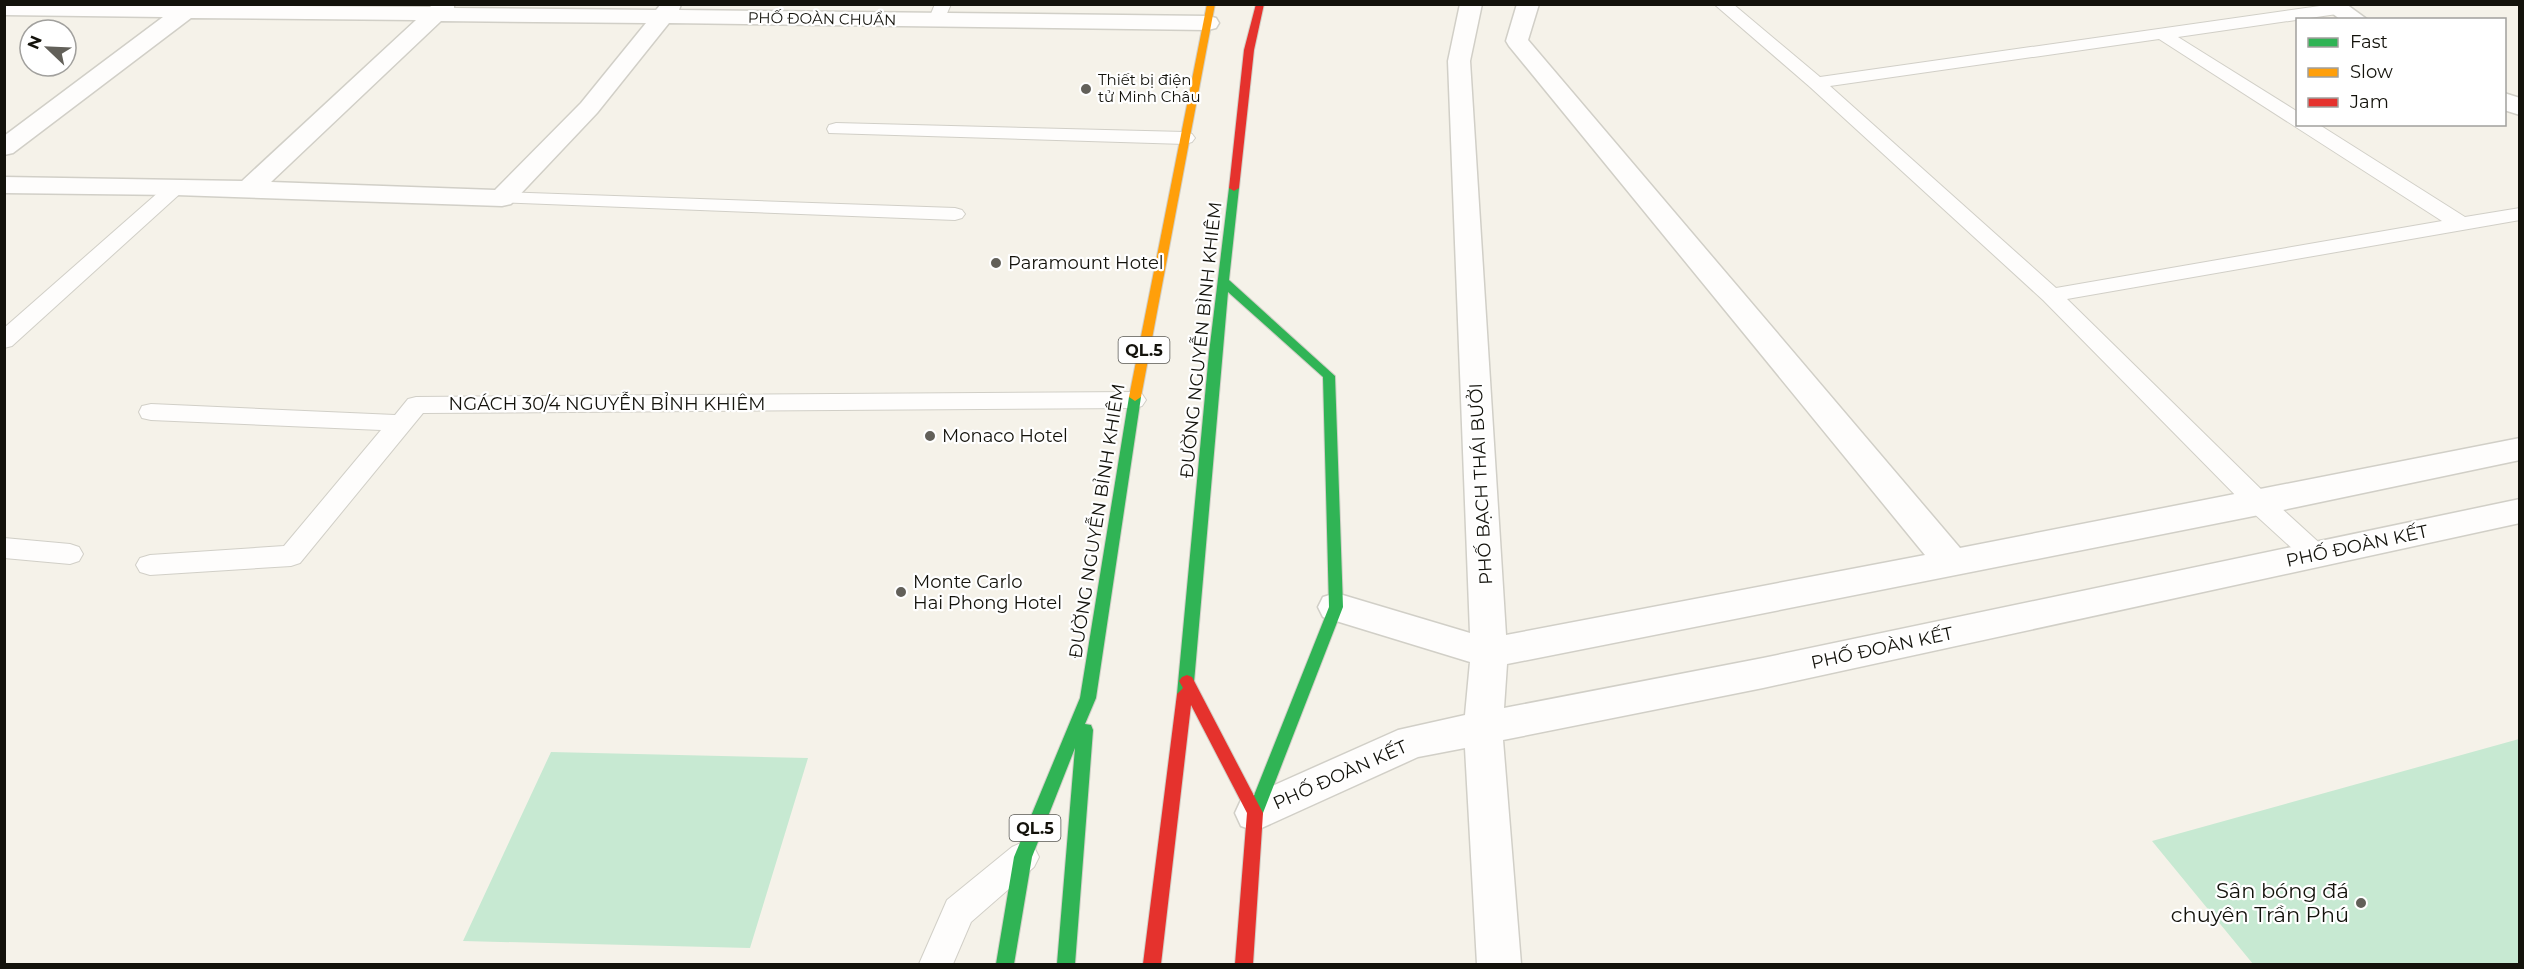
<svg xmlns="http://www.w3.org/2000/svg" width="2524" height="969" font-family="Montserrat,sans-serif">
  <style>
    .green { fill: #c7e9d2 }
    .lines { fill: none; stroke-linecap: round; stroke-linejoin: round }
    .lane-casing { stroke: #d1cfc7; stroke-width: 2 }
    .street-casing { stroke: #d1cfc7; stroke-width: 3 }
    .fast-casing { stroke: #d1cfc7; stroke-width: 2 }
    .slow-casing { stroke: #d1cfc7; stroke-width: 2 }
    .jam-casing { stroke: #d1cfc7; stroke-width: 2 }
    .lane { fill: #fefdfc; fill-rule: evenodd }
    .street { fill: #fefdfc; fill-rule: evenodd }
    .fast { fill: #30b455; fill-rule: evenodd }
    .slow { fill: #ff9f0a; fill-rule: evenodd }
    .jam { fill: #e5322d; fill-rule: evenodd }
    .poi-dot { fill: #626059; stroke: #fff; stroke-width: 2 }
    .labels { text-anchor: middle; stroke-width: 4.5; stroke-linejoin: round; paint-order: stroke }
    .far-street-label { font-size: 15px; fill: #13120b; stroke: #fff }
    .far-poi-label { font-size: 15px; fill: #13120b; stroke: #fff; text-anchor: start }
    .shield { fill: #fff; stroke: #5a5954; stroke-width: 1.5 }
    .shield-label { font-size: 16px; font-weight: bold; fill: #13120b }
    .poi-label { font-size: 18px; fill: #13120b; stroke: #fff; text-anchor: start }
    .street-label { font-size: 18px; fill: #13120b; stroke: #fff }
    .near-poi-label { font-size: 21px; fill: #13120b; stroke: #fff; text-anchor: end }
  </style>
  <rect width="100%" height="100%" fill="#f5f2e9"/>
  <path class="green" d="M 2519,739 L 2519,964 L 2253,964 L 2152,841 Z
    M 551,752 L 808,758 L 750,948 L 463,941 Z"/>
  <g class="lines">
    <defs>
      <path id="lane" d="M 935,4 L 951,4 L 942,25 L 936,26 L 928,21 Z
        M 1714,4 L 1733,4 L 1820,77 L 2334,4 L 2343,5 L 2345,9 L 2337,14 L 2178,37 L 2298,112 L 2298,124 L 2318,124 L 2465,217 L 2520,208 L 2520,220 L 2067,299 L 2268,496 L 2325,548 L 2329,555 L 2325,562 L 2316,565 L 2307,562 L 2250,510 L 2043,300 L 1810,87 ZM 2159,39 L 2442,221 L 2056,288 L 1830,86 Z
        M 836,123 L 1185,132 L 1192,134 L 1195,138 L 1192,142 L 1185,144 L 829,133 L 827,129 L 829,125 Z
        M 176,181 L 183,183 L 186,187 L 183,191 L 12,346 L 4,348 L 4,328 L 169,183 Z
        M 502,192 L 955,208 L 962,210 L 965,214 L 962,218 L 955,220 L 495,202 L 492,198 L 495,194 Z
        M 1134,392 L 1142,394 L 1146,400 L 1142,406 L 1134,408 L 423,413 L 300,563 L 291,566 L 150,575 L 140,572 L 136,565 L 140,558 L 150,555 L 284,546 L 381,430 L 151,420 L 142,418 L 139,412 L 142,406 L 151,404 L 395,415 L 408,399 L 416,397 Z
        M 4,538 L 70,544 L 79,547 L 83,554 L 79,561 L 70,564 L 4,558 Z
        M 1023,842 L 1034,847 L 1039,857 L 1034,867 L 971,922 L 953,964 L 919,964 L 947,900 L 1012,847 Z"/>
      <path id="street" d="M 4,4 L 430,7 L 433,4 L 454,4 L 454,8 L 656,10 L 661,4 L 681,4 L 679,10 L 1208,16 L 1216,18 L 1219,23 L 1216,28 L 1208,30 L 669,23 L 597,113 L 511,204 L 502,206 L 176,195 L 4,193 L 4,177 L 242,181 L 416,20 L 191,18 L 13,153 L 4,155 L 4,136 L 163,17 L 4,15 ZM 441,21 L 646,23 L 581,103 L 495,190 L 271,182 Z
        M 1460,4 L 1482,4 L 1470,61 L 1506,635 L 1925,555 L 1509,46 L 1506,41 L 1517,4 L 1539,4 L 1528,40 L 1960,548 L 2520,438 L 2520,460 L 2259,515 L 1507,664 L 1504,708 L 1763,658 L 2520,499 L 2520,523 L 1763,688 L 1503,740 L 1521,964 L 1477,964 L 1465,748 L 1418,757 L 1255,831 L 1241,826 L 1235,813 L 1241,800 L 1398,730 L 1465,715 L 1470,662 L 1323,617 L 1318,607 L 1323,597 L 1336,593 L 1470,633 L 1448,61 Z
        M 2320,4 L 2346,4 L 2368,20 L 2341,20 Z
        M 2504,93 L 2520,98 L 2520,115 L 2504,110 Z"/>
      <path id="fast" d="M 1234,185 L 1239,188 L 1229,280 L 1335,376 L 1343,607 L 1263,813 L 1261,818 L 1255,820 L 1249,818 L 1247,813 L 1329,607 L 1323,377 L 1228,292 L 1193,694 L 1191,698 L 1185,700 L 1179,698 L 1177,694 L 1209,353 L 1229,188 Z
        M 1135,393 L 1141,397 L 1096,698 L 1085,724 L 1091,725 L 1093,730 L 1075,964 L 1057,964 L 1075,748 L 1032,857 L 1014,964 L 996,964 L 1014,857 L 1080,698 L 1129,397 Z"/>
      <path id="slow" d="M 1207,4 L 1215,4 L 1141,397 L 1135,401 L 1129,397 Z"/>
      <path id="jam" d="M 1256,4 L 1264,4 L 1254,50 L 1239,188 L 1234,191 L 1229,188 L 1244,50 Z
        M 1187,675 L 1192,677 L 1263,813 L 1253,964 L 1235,964 L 1247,813 L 1191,705 L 1161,964 L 1143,964 L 1177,694 L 1183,688 L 1179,681 L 1182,677 Z"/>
    </defs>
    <use href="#lane" class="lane-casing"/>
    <use href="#street" class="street-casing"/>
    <use href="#fast" class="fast-casing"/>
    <use href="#slow" class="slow-casing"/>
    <use href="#jam" class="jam-casing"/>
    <use href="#lane" class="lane"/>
    <use href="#street" class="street"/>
    <use href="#fast" class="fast"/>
    <use href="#slow" class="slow"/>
    <use href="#jam" class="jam"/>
  </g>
  <g class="poi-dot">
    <circle cx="1086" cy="89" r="6"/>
    <circle cx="996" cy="263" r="6"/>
    <circle cx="930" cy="436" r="6"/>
    <circle cx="901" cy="592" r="6"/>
    <circle cx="2361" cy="903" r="6"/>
  </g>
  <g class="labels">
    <g class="far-street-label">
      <text transform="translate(822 19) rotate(1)" y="5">PHỐ ĐOÀN CHUẨN</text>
    </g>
    <g class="far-poi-label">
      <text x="1098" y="85">Thiết bị điện<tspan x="1098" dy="17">tử Minh Châu</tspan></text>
    </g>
    <g class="shield">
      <rect x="1118.5" y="337" width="51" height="26" rx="4.5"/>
      <rect x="1009.5" y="815" width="51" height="26" rx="4.5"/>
    </g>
    <g class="shield-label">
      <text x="1144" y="356">QL.5</text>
      <text x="1035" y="834">QL.5</text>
    </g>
    <g class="poi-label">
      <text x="1008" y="269">Paramount Hotel</text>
      <text x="942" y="442">Monaco Hotel</text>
      <text x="913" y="588">Monte Carlo<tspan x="913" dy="21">Hai Phong Hotel</tspan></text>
    </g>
    <g class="street-label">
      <text transform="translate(1201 340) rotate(-84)" y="6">ĐƯỜNG NGUYỄN BÌNH KHIÊM</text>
      <text x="607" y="410">NGÁCH 30/4 NGUYỄN BỈNH KHIÊM</text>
      <text transform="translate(1481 484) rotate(-93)" y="6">PHỐ BẠCH THÁI BƯỞI</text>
      <text transform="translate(1097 521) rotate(-81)" y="6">ĐƯỜNG NGUYỄN BỈNH KHIÊM</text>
      <text transform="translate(2357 546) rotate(-12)" y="6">PHỐ ĐOÀN KẾT</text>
      <text transform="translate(1882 648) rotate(-12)" y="6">PHỐ ĐOÀN KẾT</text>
      <text transform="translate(1340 775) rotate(-24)" y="6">PHỐ ĐOÀN KẾT</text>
    </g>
    <g class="near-poi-label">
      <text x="2349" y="898">Sân bóng đá<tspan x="2349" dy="24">chuyên Trần Phú</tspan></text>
    </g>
  </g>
  <rect width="2524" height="969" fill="none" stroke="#13120b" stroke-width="12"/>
  <rect x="2296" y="18" width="210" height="108" fill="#ffffff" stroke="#a1a09d" stroke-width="1.5"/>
  <rect x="2308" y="38" width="30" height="9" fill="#30b455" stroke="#a1a09d" stroke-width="1.5"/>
  <text x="2350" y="48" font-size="18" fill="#13120b">Fast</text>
  <rect x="2308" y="68" width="30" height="9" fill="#ff9f0a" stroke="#a1a09d" stroke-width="1.5"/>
  <text x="2350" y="78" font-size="18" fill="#13120b">Slow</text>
  <rect x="2308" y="98" width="30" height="9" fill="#e5322d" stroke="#a1a09d" stroke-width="1.5"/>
  <text x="2350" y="108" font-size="18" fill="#13120b">Jam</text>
  <g transform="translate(48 48) rotate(293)"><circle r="28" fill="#ffffff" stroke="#a1a09d" stroke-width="1.5"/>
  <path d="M0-4.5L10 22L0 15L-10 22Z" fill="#626059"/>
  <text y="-9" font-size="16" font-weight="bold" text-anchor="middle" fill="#13120b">N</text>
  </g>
</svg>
